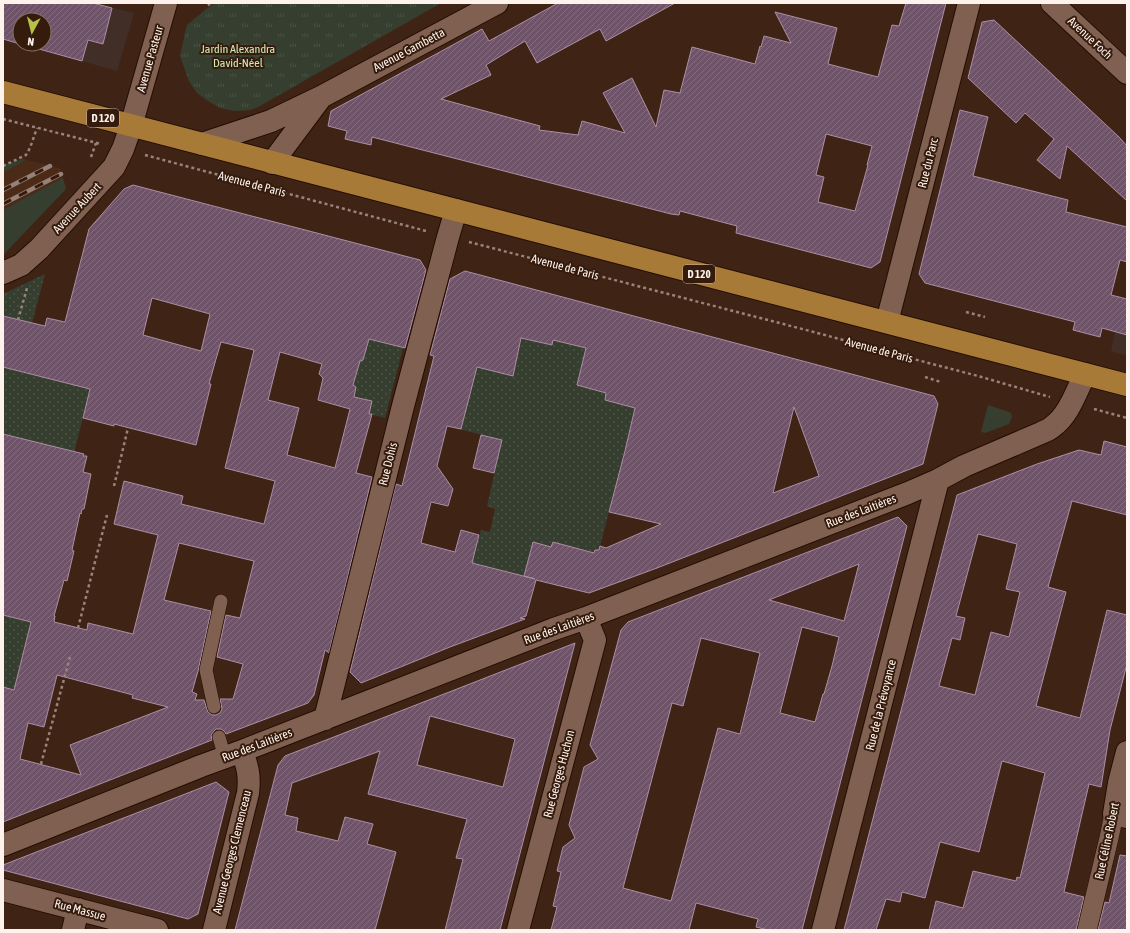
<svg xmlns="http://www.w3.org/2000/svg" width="1130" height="933" font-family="'Asap Condensed',sans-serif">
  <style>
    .commercial { fill: #412f27 }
    .built { fill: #4b2a18 }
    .grass { fill: #363f2f }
    .park { fill: url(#park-tufts) }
    .garden { fill: url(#garden-dots) }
    .building { fill: url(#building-hatch); stroke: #ac8ea5; fill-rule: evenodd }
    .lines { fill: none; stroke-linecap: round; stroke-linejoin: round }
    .service-casing { stroke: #250d01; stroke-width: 14 }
    .pedestrian-casing { stroke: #250d01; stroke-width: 20 }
    .minor-casing { stroke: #250d01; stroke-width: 24 }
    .tertiary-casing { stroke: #250d01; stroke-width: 24 }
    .primary-casing { stroke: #250d01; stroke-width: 24 }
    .path { stroke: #98847a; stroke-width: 2.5; stroke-dasharray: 3 3; stroke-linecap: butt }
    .service { stroke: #806151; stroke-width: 13 }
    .pedestrian { stroke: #806151; stroke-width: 19 }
    .minor { stroke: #806151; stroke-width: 22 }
    .tertiary { stroke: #806151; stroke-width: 22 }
    .primary { stroke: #a87a38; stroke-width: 22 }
    .rail-casing { stroke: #968178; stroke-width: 4.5 }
    .rail { stroke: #341b0c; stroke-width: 3; stroke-dasharray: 9; stroke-linecap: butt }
    .labels { text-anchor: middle; stroke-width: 4; stroke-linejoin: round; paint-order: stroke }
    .shield { fill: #341b0c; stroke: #c1b2aa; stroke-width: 1 }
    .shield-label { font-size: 11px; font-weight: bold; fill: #fef2ed }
    .street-label { font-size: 12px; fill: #fef2ed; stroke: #341b0c }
    .park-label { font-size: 12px; fill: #d0ecbb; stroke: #341b0c }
  </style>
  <defs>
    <pattern id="park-tufts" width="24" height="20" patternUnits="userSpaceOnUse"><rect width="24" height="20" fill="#363f2f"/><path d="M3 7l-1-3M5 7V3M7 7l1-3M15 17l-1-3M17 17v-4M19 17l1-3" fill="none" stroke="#4a5243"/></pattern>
    <pattern id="garden-dots" width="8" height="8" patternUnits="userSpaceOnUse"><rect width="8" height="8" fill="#363f2f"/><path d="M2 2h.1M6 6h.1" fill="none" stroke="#4a5243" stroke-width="1.8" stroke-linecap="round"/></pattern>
    <pattern id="building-hatch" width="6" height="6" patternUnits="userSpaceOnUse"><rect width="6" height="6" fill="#6f5469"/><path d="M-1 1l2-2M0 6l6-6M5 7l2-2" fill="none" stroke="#856d7f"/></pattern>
  </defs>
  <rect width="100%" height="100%" fill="#3f2416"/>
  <path class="commercial" d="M 3,3 L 97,3 L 97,4 L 134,13 L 117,71 L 21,44 L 44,44 L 44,20 L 20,20 Z
    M 1115,332 L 1127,335 L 1127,356 L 1111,351 Z"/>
  <path class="built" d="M 27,160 L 60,168 L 66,189 L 3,255 L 3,171 Z"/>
  <path class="grass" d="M 23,159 L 26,160 L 3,173 L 3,165 Z
    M 63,178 L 66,189 L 3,255 L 3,210 Z
    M 988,405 L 1009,412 L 1011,413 L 1012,417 L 1009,424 L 985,433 L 981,432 Z"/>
  <path class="park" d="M 215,3 L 441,3 L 258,107 L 251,110 L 235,111 L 220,108 L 208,101 L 197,93 L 189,81 L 180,56 L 187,25 L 210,6 Z"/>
  <path class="garden" d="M 45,274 L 32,323 L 3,316 L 3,294 Z
    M 523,332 L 542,343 L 552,345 L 553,340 L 586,348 L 577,385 L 606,393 L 605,400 L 635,408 L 624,454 L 599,550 L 595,550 L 594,553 L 553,542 L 551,547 L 533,542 L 524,576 L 472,563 L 481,530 L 490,532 L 495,509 L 487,506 L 502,440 L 459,429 L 466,399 L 469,399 L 472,387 L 475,364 L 513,376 Z
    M 366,338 L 403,348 L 385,418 L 369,414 L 371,401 L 356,397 L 354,395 L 356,387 L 353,385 L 360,360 L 363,359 L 365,354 L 362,350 Z
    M 3,367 L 90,389 L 74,453 L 47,445 L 3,434 Z
    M 3,615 L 38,624 L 26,640 L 14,690 L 3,687 Z"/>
  <path class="building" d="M 3,3 L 93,3 L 112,8 L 103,44 L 88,40 L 82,61 L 21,44 L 44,44 L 44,20 L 20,20 L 20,44 L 3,39 Z
    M 558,3 L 675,3 L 606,41 L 600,29 L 537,63 L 525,41 L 486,65 L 491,75 L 441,99 L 540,126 L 539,130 L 578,135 L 582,121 L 625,133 L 603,93 L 632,78 L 656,127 L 664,90 L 680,93 L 692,47 L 755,64 L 760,46 L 761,47 L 764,36 L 791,43 L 775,12 L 837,28 L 828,64 L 878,77 L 892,25 L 899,26 L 906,3 L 946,3 L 880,262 L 871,268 L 736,233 L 737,226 L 680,211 L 679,215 L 671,214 L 372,137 L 371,145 L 345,139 L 347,131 L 328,126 L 331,111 L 438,53 L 482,29 L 489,41 ZM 826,134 L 872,146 L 867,165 L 868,165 L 855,211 L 818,202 L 824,177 L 816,175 Z
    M 994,20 L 1119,137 L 1127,146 L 1127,201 L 1067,146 L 1060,179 L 1037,160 L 1054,139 L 1025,113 L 1016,123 L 968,78 L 982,22 Z
    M 960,110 L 988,117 L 973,176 L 1068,200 L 1066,212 L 1127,227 L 1127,262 L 1120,260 L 1111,295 L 1127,299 L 1127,335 L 1102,328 L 1100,337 L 1073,330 L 1075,322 L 925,283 L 919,274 Z
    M 133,185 L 420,260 L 426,270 L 405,348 L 369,339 L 363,360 L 360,361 L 353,385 L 356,387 L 354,397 L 372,401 L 369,414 L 372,414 L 356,473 L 372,477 L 329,653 L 325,650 L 314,695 L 308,703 L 226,734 L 224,731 L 221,729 L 216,729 L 214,731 L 211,735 L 212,740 L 3,822 L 3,687 L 14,690 L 31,622 L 3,615 L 3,434 L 84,454 L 83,456 L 87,456 L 83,472 L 91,474 L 84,509 L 82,509 L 81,514 L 80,513 L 72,550 L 74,551 L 67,581 L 64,580 L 54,616 L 55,616 L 54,622 L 87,630 L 88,623 L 133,634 L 144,591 L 158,535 L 114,524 L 124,481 L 183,496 L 181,504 L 264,524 L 275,481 L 225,468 L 254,350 L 221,342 L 216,359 L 209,384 L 211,384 L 196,445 L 114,424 L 114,426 L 83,418 L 90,389 L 3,367 L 3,316 L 45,326 L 47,318 L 65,322 L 89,229 L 124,189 ZM 152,298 L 210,314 L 201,351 L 143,335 ZM 280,352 L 322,364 L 319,374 L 323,378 L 318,400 L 350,409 L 335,468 L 287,455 L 299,408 L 268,400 ZM 179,543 L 254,561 L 240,618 L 226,615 L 217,657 L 243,664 L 233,699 L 220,699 L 222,709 L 220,713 L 216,715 L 212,715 L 208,712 L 204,700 L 195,700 L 197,694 L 192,692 L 198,671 L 211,611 L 164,600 ZM 57,675 L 133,695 L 132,698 L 168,707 L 70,745 L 81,775 L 20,759 L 28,723 L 44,727 Z
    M 465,271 L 934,396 L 938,404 L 923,464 L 657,568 L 589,593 L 536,580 L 526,616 L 520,618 L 525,619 L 450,647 L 361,683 L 350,672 L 396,484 L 402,486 L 434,356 L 430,355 L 450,279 ZM 521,338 L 552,345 L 553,340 L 586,348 L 577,385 L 606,393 L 605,400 L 635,408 L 625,451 L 609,512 L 661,524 L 606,548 L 600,546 L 599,550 L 595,550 L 594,553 L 553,542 L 551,547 L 533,542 L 524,576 L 535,579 L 472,563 L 479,535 L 461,530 L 455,552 L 421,543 L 431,502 L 448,506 L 453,489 L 437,466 L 447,426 L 461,429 L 477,367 L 513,376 ZM 794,407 L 819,476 L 773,493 Z
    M 481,435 L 502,440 L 494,473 L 473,468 Z
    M 1104,441 L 1127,447 L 1127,515 L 1072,501 L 1048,587 L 1066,592 L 1036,706 L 1080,718 L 1107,610 L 1127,615 L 1127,664 L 1110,730 L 1101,787 L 1089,784 L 1064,892 L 1084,897 L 1076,930 L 929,930 L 936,901 L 963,908 L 973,871 L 1016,881 L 1017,877 L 1020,878 L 1045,773 L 1002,761 L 979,852 L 940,842 L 925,898 L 902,892 L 900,902 L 886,899 L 876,930 L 844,930 L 957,495 L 1037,464 L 1079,450 L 1101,455 ZM 978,534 L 1017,544 L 1006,589 L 1020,592 L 1009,637 L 991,632 L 975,695 L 939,686 L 952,638 L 960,640 L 965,618 L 956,616 Z
    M 898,517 L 907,526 L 802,930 L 768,930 L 756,927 L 758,919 L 696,903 L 689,930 L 551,930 L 557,907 L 553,906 L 561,872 L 557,871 L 563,847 L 575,838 L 569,825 L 584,767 L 598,759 L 590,745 L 621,630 L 628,622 ZM 859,564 L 844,621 L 769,600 ZM 802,627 L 839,637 L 832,666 L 824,694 L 823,694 L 815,722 L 780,713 ZM 701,638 L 760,653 L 740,734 L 718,728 L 671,901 L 623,888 L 672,703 L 683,706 Z
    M 575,643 L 500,930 L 445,930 L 463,859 L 456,858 L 467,819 L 368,794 L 380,751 L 292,783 L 285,815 L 298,818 L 296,831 L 338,841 L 345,817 L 373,824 L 367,844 L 396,852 L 375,930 L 235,930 L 278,765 L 285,756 ZM 430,716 L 515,739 L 503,787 L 417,765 Z
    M 216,782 L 229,792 L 198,914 L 188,919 L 3,870 L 3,865 Z
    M 1120,855 L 1127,856 L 1127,930 L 1098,930 L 1105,902 L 1109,903 Z"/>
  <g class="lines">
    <defs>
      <path id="service" d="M 214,707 L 206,670 L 221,601
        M 219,737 L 225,758"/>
      <path id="pedestrian" d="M 1087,930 L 1109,838 L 1114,814"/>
      <path id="minor" d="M 202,144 L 271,121 L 321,97 L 497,3
        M 272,163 L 319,100
        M 3,273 L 21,265 L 39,249 L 114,167 L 123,149 L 131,126 L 166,3
        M 887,322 L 969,3
        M 325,719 L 403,406 L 448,237 L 456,210
        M 1127,752 L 1119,783 L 1114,814 L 1127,817
        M 3,845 L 201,766 L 242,751 L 554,629 L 586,618 L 908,493 L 938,480 L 964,466 L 1041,433 C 1045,431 1049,430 1052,427 C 1069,415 1076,392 1085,374
        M 3,890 L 157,930
        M 73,930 L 78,909
        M 214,930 L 248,793 C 250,776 248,768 242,751
        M 518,930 L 595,640 L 586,618
        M 823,930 L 938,480"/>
      <path id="tertiary" d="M 1052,3 L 1127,73"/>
      <path id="primary" d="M 3,92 L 1127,385"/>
    </defs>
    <use href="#service" class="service-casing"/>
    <use href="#pedestrian" class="pedestrian-casing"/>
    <use href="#minor" class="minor-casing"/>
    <use href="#tertiary" class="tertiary-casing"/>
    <use href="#primary" class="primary-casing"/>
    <path class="path" d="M 208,3 L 210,6
      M 3,119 L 101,144
      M 145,155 L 426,231
      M 91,157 L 96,143
      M 3,166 L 26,155 L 30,148 L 37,128
      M 469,242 L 810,331 L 921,361 L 978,376 L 1050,397
      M 966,312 L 985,317
      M 18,320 L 27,288
      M 925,377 L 941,382
      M 1094,409 L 1127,418
      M 114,486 L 128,428
      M 78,628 L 107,515
      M 41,764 L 70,657"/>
    <use href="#service" class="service"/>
    <use href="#pedestrian" class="pedestrian"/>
    <use href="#minor" class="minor"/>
    <use href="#tertiary" class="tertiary"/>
    <use href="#primary" class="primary"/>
    <defs>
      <path id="rail" d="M 3,190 L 50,166
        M 3,204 L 61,174"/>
    </defs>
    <use href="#rail" class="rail-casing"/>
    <use href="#rail" class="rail"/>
  </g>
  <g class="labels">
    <g class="shield">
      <rect x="87" y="109" width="32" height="18" rx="3"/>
      <rect x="683" y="265" width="32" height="18" rx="3"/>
    </g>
    <g class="shield-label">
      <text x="103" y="122">D 120</text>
      <text x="699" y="278">D 120</text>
    </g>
    <g class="street-label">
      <text transform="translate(1090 38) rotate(43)" y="4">Avenue Foch</text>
      <text transform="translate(409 50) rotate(-28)" y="4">Avenue Gambetta</text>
      <text transform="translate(150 59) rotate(-74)" y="4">Avenue Pasteur</text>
      <text transform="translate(928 163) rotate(-76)" y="4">Rue du Parc</text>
      <text transform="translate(252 184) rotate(15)" y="4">Avenue de Paris</text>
      <text transform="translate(77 208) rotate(-47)" y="4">Avenue Aubert</text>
      <text transform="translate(565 267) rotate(15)" y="4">Avenue de Paris</text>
      <text transform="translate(879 350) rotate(15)" y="4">Avenue de Paris</text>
      <text transform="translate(388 464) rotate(-76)" y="4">Rue Dohis</text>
      <text transform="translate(861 511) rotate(-21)" y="4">Rue des Laitières</text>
      <text transform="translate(559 628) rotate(-20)" y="4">Rue des Laitières</text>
      <text transform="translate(881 705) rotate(-76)" y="4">Rue de la Prévoyance</text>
      <text transform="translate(257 745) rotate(-21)" y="4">Rue des Laitières</text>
      <text transform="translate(559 774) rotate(-75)" y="4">Rue Georges Huchon</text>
      <text transform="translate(1107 841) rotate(-78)" y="4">Rue Céline Robert</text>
      <text transform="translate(232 852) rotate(-76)" y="4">Avenue Georges Clemenceau</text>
      <text transform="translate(80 910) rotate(15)" y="4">Rue Massue</text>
    </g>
    <g class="park-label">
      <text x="238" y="53">Jardin Alexandra<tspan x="238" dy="14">David-Néel</tspan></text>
    </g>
  </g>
  <rect width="1130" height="933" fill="none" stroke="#fef2ed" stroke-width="8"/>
  <g transform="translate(32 32) rotate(187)"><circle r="19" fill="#341b0c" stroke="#857166"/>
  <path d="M0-3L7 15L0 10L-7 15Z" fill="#b8c147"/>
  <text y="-6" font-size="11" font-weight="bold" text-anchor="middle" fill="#fef2ed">N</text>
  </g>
</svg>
